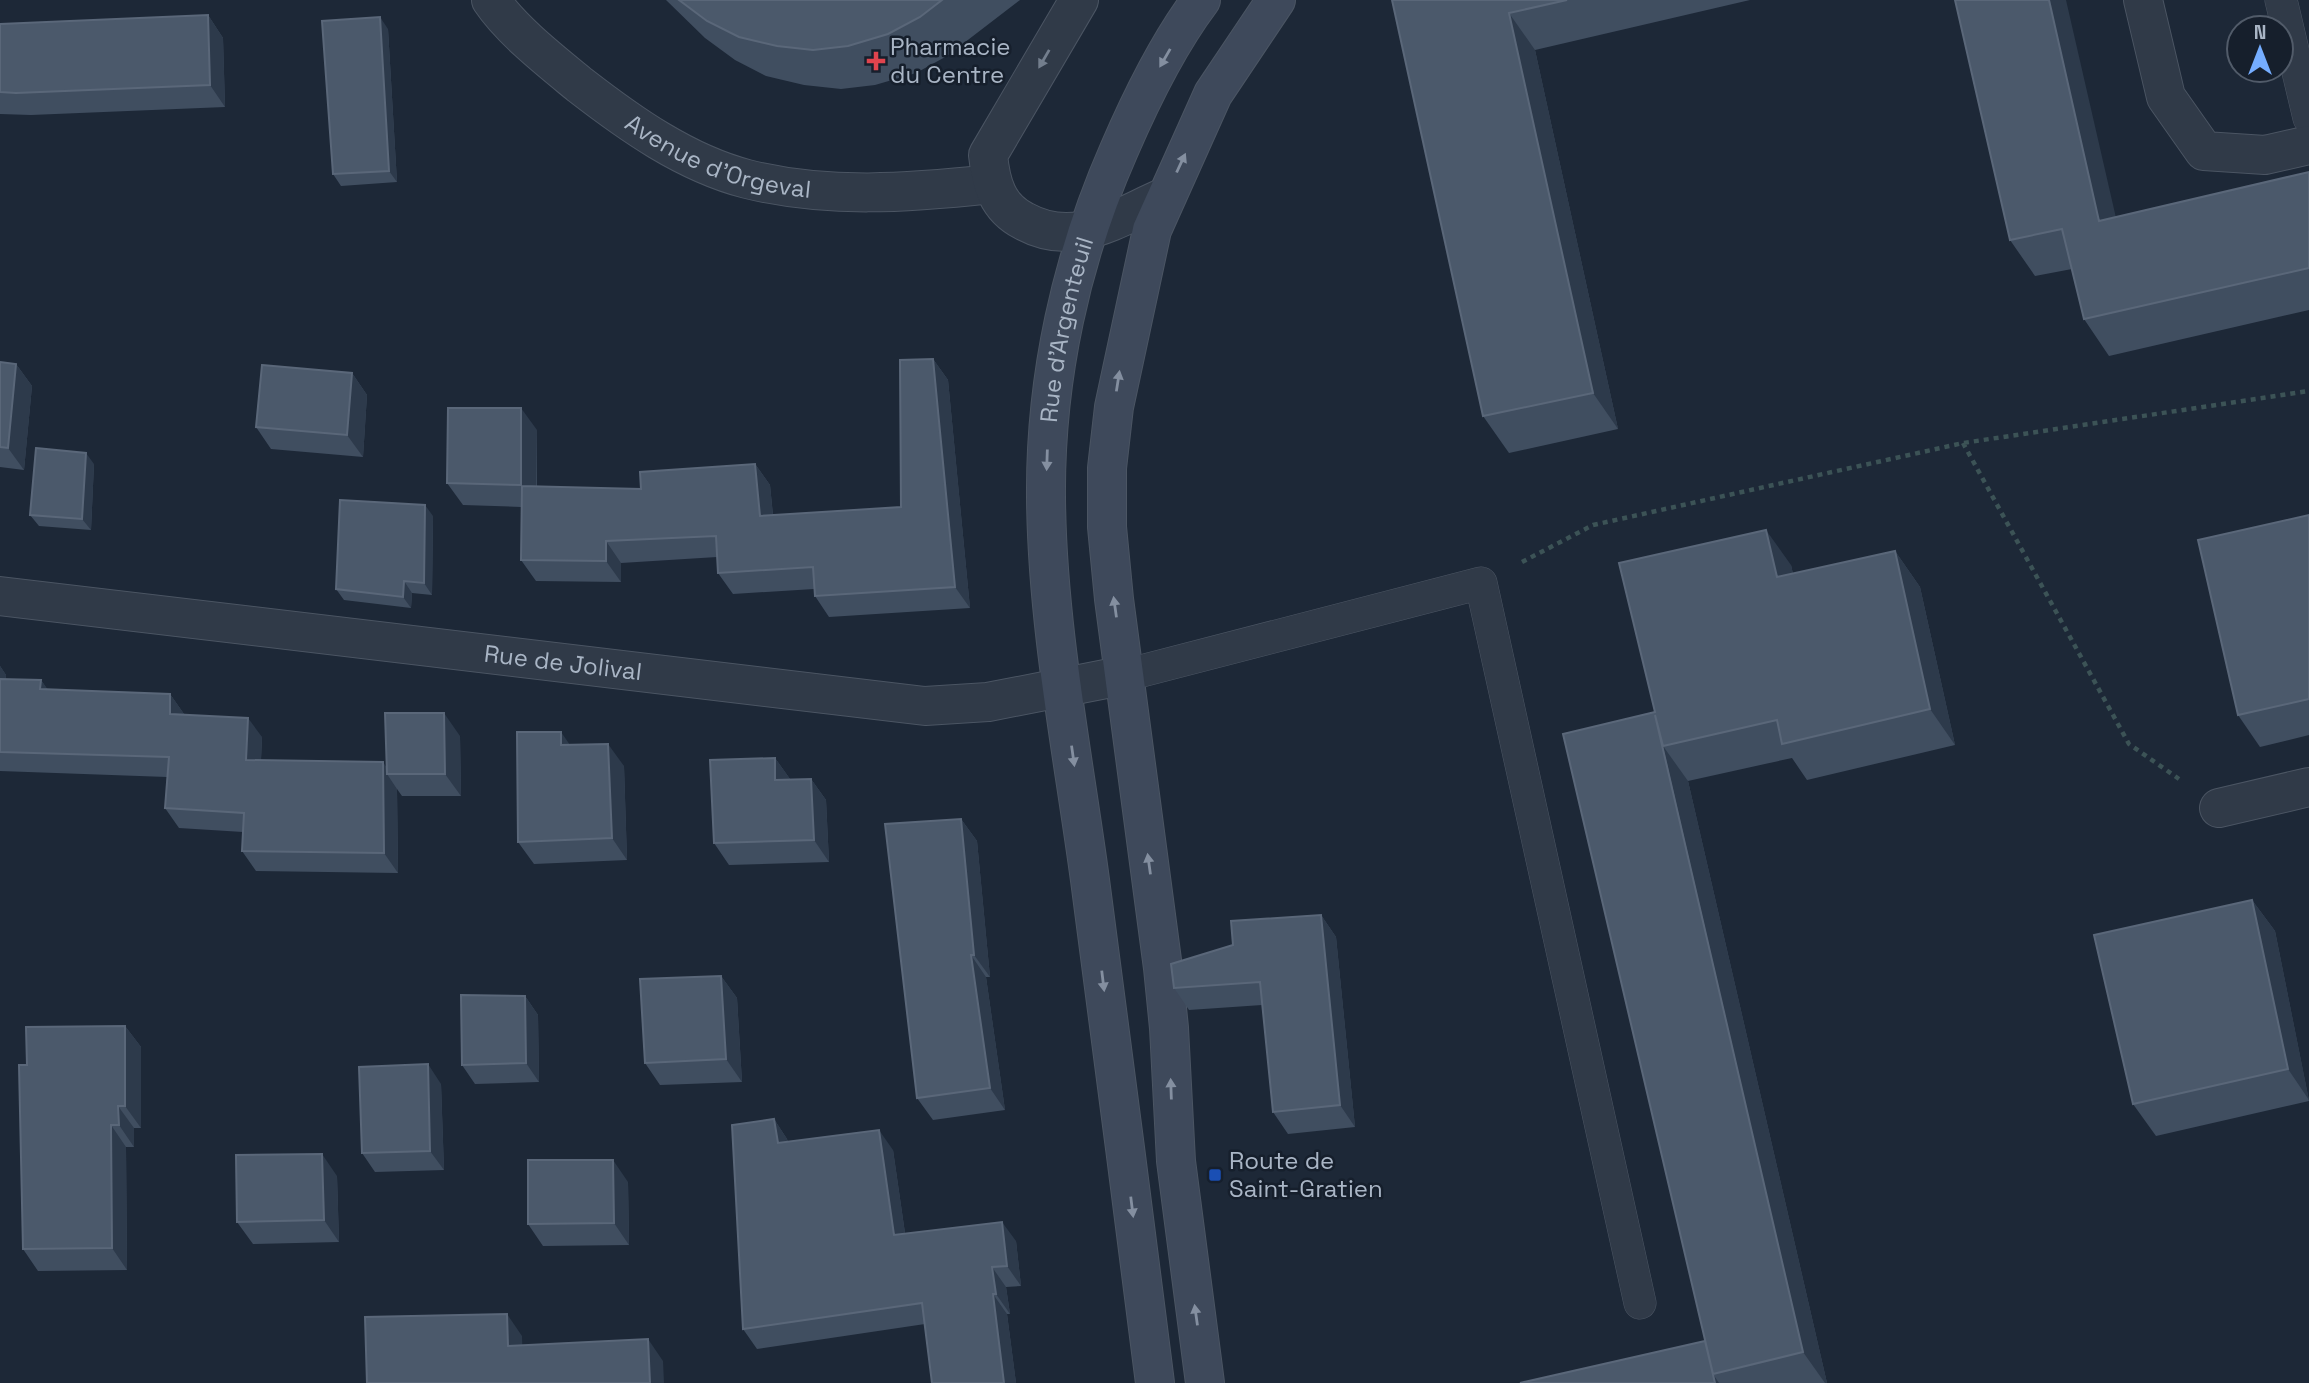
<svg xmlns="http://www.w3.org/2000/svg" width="2309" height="1383" font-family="'Space Grotesk',sans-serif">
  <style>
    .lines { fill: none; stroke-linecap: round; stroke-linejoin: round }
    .service-casing { stroke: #4b5563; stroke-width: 33 }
    .minor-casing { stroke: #4b5563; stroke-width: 40 }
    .secondary-casing { stroke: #4b5563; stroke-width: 40 }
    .path { stroke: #3c5356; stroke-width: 4.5; stroke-dasharray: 5 5; stroke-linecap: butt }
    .service { stroke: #303a48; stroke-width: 32 }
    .minor { stroke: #303a48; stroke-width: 38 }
    .secondary { stroke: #3e495b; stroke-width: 38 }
    .wall { fill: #404e60 }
    .shaded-wall { fill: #2d3a4b }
    .building { fill: #4b596b; stroke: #5a6779; stroke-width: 2 }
    .oneway { fill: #848fa0 }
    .oneway2 { fill: #737e8d }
    .health-dot { fill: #e0444e; stroke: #161f2c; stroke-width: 2.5 }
    .transit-dot { fill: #1a4fb4; stroke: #161f2c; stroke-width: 2.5 }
    .labels { text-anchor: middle; stroke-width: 5; stroke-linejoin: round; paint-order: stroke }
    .poi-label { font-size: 24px; fill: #a9b5c5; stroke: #161f2c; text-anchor: start }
    .street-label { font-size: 24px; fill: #a9b5c5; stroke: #161f2c }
  </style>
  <rect width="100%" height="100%" fill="#1d2837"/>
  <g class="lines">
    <defs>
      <path id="service" d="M 2281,0 L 2309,118
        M 1126,675 L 1481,583 L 1640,1303"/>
      <g id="minor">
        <path id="s1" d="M 491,0 C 511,30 552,62 580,85 C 629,123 685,163 747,179 C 827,199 909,193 991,184"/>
        <path d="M 1079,0 L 988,155 C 991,184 997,207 1024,221 C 1075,249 1116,218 1165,197"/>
        <path d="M 2143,0 L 2166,97 L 2204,151 L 2265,155 L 2309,145"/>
        <path id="s2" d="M 0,596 L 925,706 L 988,702 L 1126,675"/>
        <path d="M 2219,808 L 2309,787"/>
      </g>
      <g id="secondary">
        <path id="s3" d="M 1155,1383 C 1134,1215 1112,1048 1090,880 C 1073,754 1047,625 1046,497 C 1045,378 1071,259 1119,150 C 1141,99 1167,45 1201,0"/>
        <path d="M 1205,1383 L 1176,1161 L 1169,1028 L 1163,968 L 1114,599 L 1107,527 L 1107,468 L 1114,407 L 1152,230 L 1213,94 L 1276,0"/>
      </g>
    </defs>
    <use href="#service" class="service-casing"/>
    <use href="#minor" class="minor-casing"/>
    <use href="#secondary" class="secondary-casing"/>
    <path class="path" d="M 1963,443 L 2129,744 L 2179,779
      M 1522,562 L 1593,525 L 1963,443 L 2309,391"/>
    <use href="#service" class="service"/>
    <use href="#minor" class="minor"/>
    <use href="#secondary" class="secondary"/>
  </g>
  <path class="wall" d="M 666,0 L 1020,0 L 947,56 L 916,73 L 875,85 L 841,89 L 804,85 L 766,76 L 735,60 L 705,38 Z
    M 1392,0 L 1750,0 L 1535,50 L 1618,429 L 1509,453 L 1483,416 Z
    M 208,15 L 223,38 L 225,107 L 31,115 L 0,114 L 0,24 Z
    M 388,29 L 397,182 L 341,186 L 333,174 Z
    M 2309,172 L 2309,310 L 2109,356 L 2084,319 L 2072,269 L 2035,276 L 2010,240 L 2116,217 Z
    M 933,359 L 948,380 L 970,608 L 829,617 L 815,596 L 814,589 L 733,594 L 718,573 L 717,557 L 621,563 L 621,582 L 536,581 L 521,560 L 521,507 L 463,505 L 447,483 L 537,430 L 537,487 L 641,489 L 755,464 L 770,485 L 773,515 L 901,507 Z
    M 0,362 L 16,364 L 32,386 L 24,470 L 0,467 Z
    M 352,373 L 367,395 L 363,457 L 271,449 L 256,427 Z
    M 94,464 L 91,530 L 39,526 L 30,515 Z
    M 2309,515 L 2309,735 L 2260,747 L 2238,715 Z
    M 433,516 L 432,595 L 412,593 L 411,608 L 344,600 L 336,589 Z
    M 1895,551 L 1920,587 L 1955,745 L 1807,780 L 1792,758 L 1688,781 L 1827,1383 L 1520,1383 L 1705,1341 L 1655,712 L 1791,565 L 1793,574 Z
    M 0,666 L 6,675 L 6,679 L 41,680 L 47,689 L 170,694 L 184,714 L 262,737 L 261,760 L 387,767 L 460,736 L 461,796 L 402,796 L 397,789 L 398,873 L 256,871 L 242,851 L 243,832 L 179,828 L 165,808 L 167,777 L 0,771 Z
    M 570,744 L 624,766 L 627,860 L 534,864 L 518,842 Z
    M 775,758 L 790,779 L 811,779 L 826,800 L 829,862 L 729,865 L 714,843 Z
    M 961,819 L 977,841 L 990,977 L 986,977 L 1005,1110 L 933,1120 L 917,1098 Z
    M 2252,900 L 2275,931 L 2309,1101 L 2156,1136 L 2133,1104 Z
    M 1321,915 L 1336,937 L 1355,1127 L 1288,1134 L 1273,1112 L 1262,1005 L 1189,1010 L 1174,988 L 1233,945 Z
    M 721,976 L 737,998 L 742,1082 L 660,1085 L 645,1063 Z
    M 525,996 L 538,1015 L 539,1082 L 475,1084 L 462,1065 Z
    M 125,1026 L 141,1047 L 141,1128 L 134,1128 L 134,1147 L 126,1147 L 127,1270 L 38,1271 L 23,1249 L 27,1065 Z
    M 441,1084 L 444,1170 L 375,1172 L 362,1153 Z
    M 774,1119 L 787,1139 L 788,1142 L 893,1150 L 905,1233 L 1016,1241 L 1021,1286 L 1006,1287 L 1010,1314 L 1007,1314 L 1016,1383 L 932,1383 L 925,1324 L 757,1349 L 743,1329 Z
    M 337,1176 L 339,1242 L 253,1244 L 237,1222 Z
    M 628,1182 L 629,1245 L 543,1246 L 528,1224 Z"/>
  <path class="shaded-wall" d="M 2049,0 L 2066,0 L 2125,257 L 2099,221 Z
    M 1509,13 L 1535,50 L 1618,429 L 1593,393 Z
    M 208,15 L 223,38 L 225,107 L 210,85 Z
    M 380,17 L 388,29 L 397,182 L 389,171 Z
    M 933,359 L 948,380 L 970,608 L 955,587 Z
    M 16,364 L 32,386 L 24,470 L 8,448 Z
    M 352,373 L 367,395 L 363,457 L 347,435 Z
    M 521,408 L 537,430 L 536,507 L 521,485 Z
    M 86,453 L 94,464 L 91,530 L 82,519 Z
    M 755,464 L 770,485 L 775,537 L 760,516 Z
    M 425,505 L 433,516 L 432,595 L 424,583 Z
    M 1766,530 L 1791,565 L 1802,613 L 1777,577 Z
    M 606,541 L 621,563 L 621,582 L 606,561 Z
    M 1895,551 L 1920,587 L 1955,745 L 1930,709 Z
    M 404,581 L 412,593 L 411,608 L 403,597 Z
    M 0,666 L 6,675 L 5,699 L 0,691 Z
    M 41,680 L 55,700 L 40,689 Z
    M 170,694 L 184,714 L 184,734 L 170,714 Z
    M 444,713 L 460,736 L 461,796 L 445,774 Z
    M 248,718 L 262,737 L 260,780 L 246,760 Z
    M 561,732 L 577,755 L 561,745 Z
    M 608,744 L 624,766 L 627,860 L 612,838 Z
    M 1663,746 L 1688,781 L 1827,1383 L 1825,1383 L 1803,1352 Z
    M 775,758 L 790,779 L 775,780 Z
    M 383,762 L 391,774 L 387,774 L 397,789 L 398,873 L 384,853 Z
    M 811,779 L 826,800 L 829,862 L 814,840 Z
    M 961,819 L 977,841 L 990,977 L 974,955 Z
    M 2252,900 L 2275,931 L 2309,1100 L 2288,1069 Z
    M 1321,915 L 1336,937 L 1355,1127 L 1340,1105 Z
    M 971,955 L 986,977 L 1005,1110 L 990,1088 Z
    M 721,976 L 737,998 L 742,1082 L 726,1059 Z
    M 525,996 L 538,1015 L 539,1082 L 526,1063 Z
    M 125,1026 L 141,1047 L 141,1128 L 125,1106 Z
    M 428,1064 L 441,1084 L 444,1170 L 430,1151 Z
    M 118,1106 L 134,1128 L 134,1147 L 119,1125 Z
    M 774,1119 L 787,1139 L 791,1163 L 778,1143 Z
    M 111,1125 L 126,1147 L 127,1270 L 112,1248 Z
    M 879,1130 L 893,1150 L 908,1254 L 894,1235 Z
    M 322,1154 L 337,1176 L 339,1242 L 324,1220 Z
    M 613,1160 L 628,1182 L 629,1245 L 614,1223 Z
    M 1002,1222 L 1016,1241 L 1021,1286 L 1007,1266 Z
    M 992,1267 L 1006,1287 L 1010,1314 L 996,1294 Z
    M 993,1294 L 1007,1314 L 1016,1383 L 1004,1383 Z
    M 507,1314 L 522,1336 L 523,1368 L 508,1346 Z
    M 648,1339 L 663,1361 L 664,1383 L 650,1383 Z
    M 1713,1374 L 1719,1383 L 1715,1383 Z"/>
  <path class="building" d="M 679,0 L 942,0 L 920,17 L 888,34 L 848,46 L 813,50 L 777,46 L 739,37 L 707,21 Z
    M 1392,0 L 1567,0 L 1509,13 L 1593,393 L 1483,416 Z
    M 1955,0 L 2049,0 L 2099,221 L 2309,172 L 2309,268 L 2084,319 L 2062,229 L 2010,240 Z
    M 208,15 L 210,85 L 16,93 L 0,92 L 0,24 Z
    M 380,17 L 389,171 L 333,174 L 322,21 Z
    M 933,359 L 955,587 L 815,596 L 813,567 L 718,573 L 716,536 L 606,541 L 606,561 L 521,560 L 522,486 L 641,489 L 640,472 L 755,464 L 760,516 L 901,507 L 900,360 Z
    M 0,362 L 16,364 L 8,448 L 0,447 Z
    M 262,365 L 352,373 L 347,435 L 256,427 Z
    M 448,408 L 521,408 L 521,485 L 447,483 Z
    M 36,448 L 86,453 L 82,519 L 30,515 Z
    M 340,500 L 425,505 L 424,583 L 404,581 L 403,597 L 336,589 Z
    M 2309,515 L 2309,699 L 2238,715 L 2198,540 Z
    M 1766,530 L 1777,577 L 1895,551 L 1930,709 L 1782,744 L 1777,720 L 1663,746 L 1655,715 L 1803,1352 L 1713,1374 L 1563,734 L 1655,712 L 1619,563 Z
    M 0,679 L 41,680 L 40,689 L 170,694 L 170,714 L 248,718 L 246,760 L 383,762 L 384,853 L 242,851 L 244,813 L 165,808 L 169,757 L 0,752 Z
    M 385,713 L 444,713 L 445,774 L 387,774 Z
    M 517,732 L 561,732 L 561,745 L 608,744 L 612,838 L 518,842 Z
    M 775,758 L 775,780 L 811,779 L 814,840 L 714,843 L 710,760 Z
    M 961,819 L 974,955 L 971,955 L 990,1088 L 917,1098 L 885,824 Z
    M 2252,900 L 2288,1069 L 2133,1104 L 2094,935 Z
    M 1321,915 L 1340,1105 L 1273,1112 L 1260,982 L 1174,988 L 1171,964 L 1233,945 L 1231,921 Z
    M 721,976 L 726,1059 L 645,1063 L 640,979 Z
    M 461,995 L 525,996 L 526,1063 L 462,1065 Z
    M 125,1026 L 125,1106 L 118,1106 L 119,1125 L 111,1125 L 112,1248 L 23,1249 L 19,1065 L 27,1065 L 26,1027 Z
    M 428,1064 L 430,1151 L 362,1153 L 359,1067 Z
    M 774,1119 L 778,1143 L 879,1130 L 894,1235 L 1002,1222 L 1007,1266 L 992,1267 L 996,1294 L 993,1294 L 1004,1383 L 932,1383 L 922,1303 L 743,1329 L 732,1125 Z
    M 322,1154 L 324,1220 L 237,1222 L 236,1155 Z
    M 528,1160 L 613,1160 L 614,1223 L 528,1224 Z
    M 507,1314 L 508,1346 L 648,1339 L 650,1383 L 367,1383 L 365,1317 Z
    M 1705,1341 L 1715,1383 L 1520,1383 Z"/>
  <defs><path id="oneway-solid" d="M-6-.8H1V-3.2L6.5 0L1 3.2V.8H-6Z" transform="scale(1.75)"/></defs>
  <g class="oneway">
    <use href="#oneway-solid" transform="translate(1165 58) rotate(120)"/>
    <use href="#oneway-solid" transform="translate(1181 163) rotate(-65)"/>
    <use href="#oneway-solid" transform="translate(1118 381) rotate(-81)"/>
    <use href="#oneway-solid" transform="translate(1047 460) rotate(92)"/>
    <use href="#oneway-solid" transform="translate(1115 607) rotate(-98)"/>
    <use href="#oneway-solid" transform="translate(1073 756) rotate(82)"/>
    <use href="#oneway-solid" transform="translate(1149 864) rotate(-98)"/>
    <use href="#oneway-solid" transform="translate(1103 981) rotate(83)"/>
    <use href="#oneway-solid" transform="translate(1171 1089) rotate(-92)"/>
    <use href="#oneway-solid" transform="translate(1132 1207) rotate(83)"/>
    <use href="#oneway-solid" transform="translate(1196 1315) rotate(-98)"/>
  </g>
  <use class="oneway2" href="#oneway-solid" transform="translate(1044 59) rotate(120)"/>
  <path class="health-dot" d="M872.5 50.5h7v7h7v7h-7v7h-7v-7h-7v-7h7z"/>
  <rect class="transit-dot" x="1208" y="1168" width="14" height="14" rx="3.5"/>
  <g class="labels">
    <g class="poi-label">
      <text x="890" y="55">Pharmacie<tspan x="890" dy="28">du Centre</tspan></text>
      <text x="1229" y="1169">Route de<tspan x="1229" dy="28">Saint-Gratien</tspan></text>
    </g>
    <g class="street-label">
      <text dy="8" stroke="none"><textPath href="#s1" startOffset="282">Avenue d'Orgeval</textPath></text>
      <text dy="8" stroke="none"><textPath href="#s3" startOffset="1062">Rue d'Argenteuil</textPath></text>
      <text dy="8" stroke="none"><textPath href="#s2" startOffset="567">Rue de Jolival</textPath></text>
    </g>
  </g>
  <g transform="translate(2260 49)"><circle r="33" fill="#161f2c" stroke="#515b69" stroke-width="2"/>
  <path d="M0-5L12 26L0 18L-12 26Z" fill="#75adff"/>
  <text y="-10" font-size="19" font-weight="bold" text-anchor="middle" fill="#a9b5c5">N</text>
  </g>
</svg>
